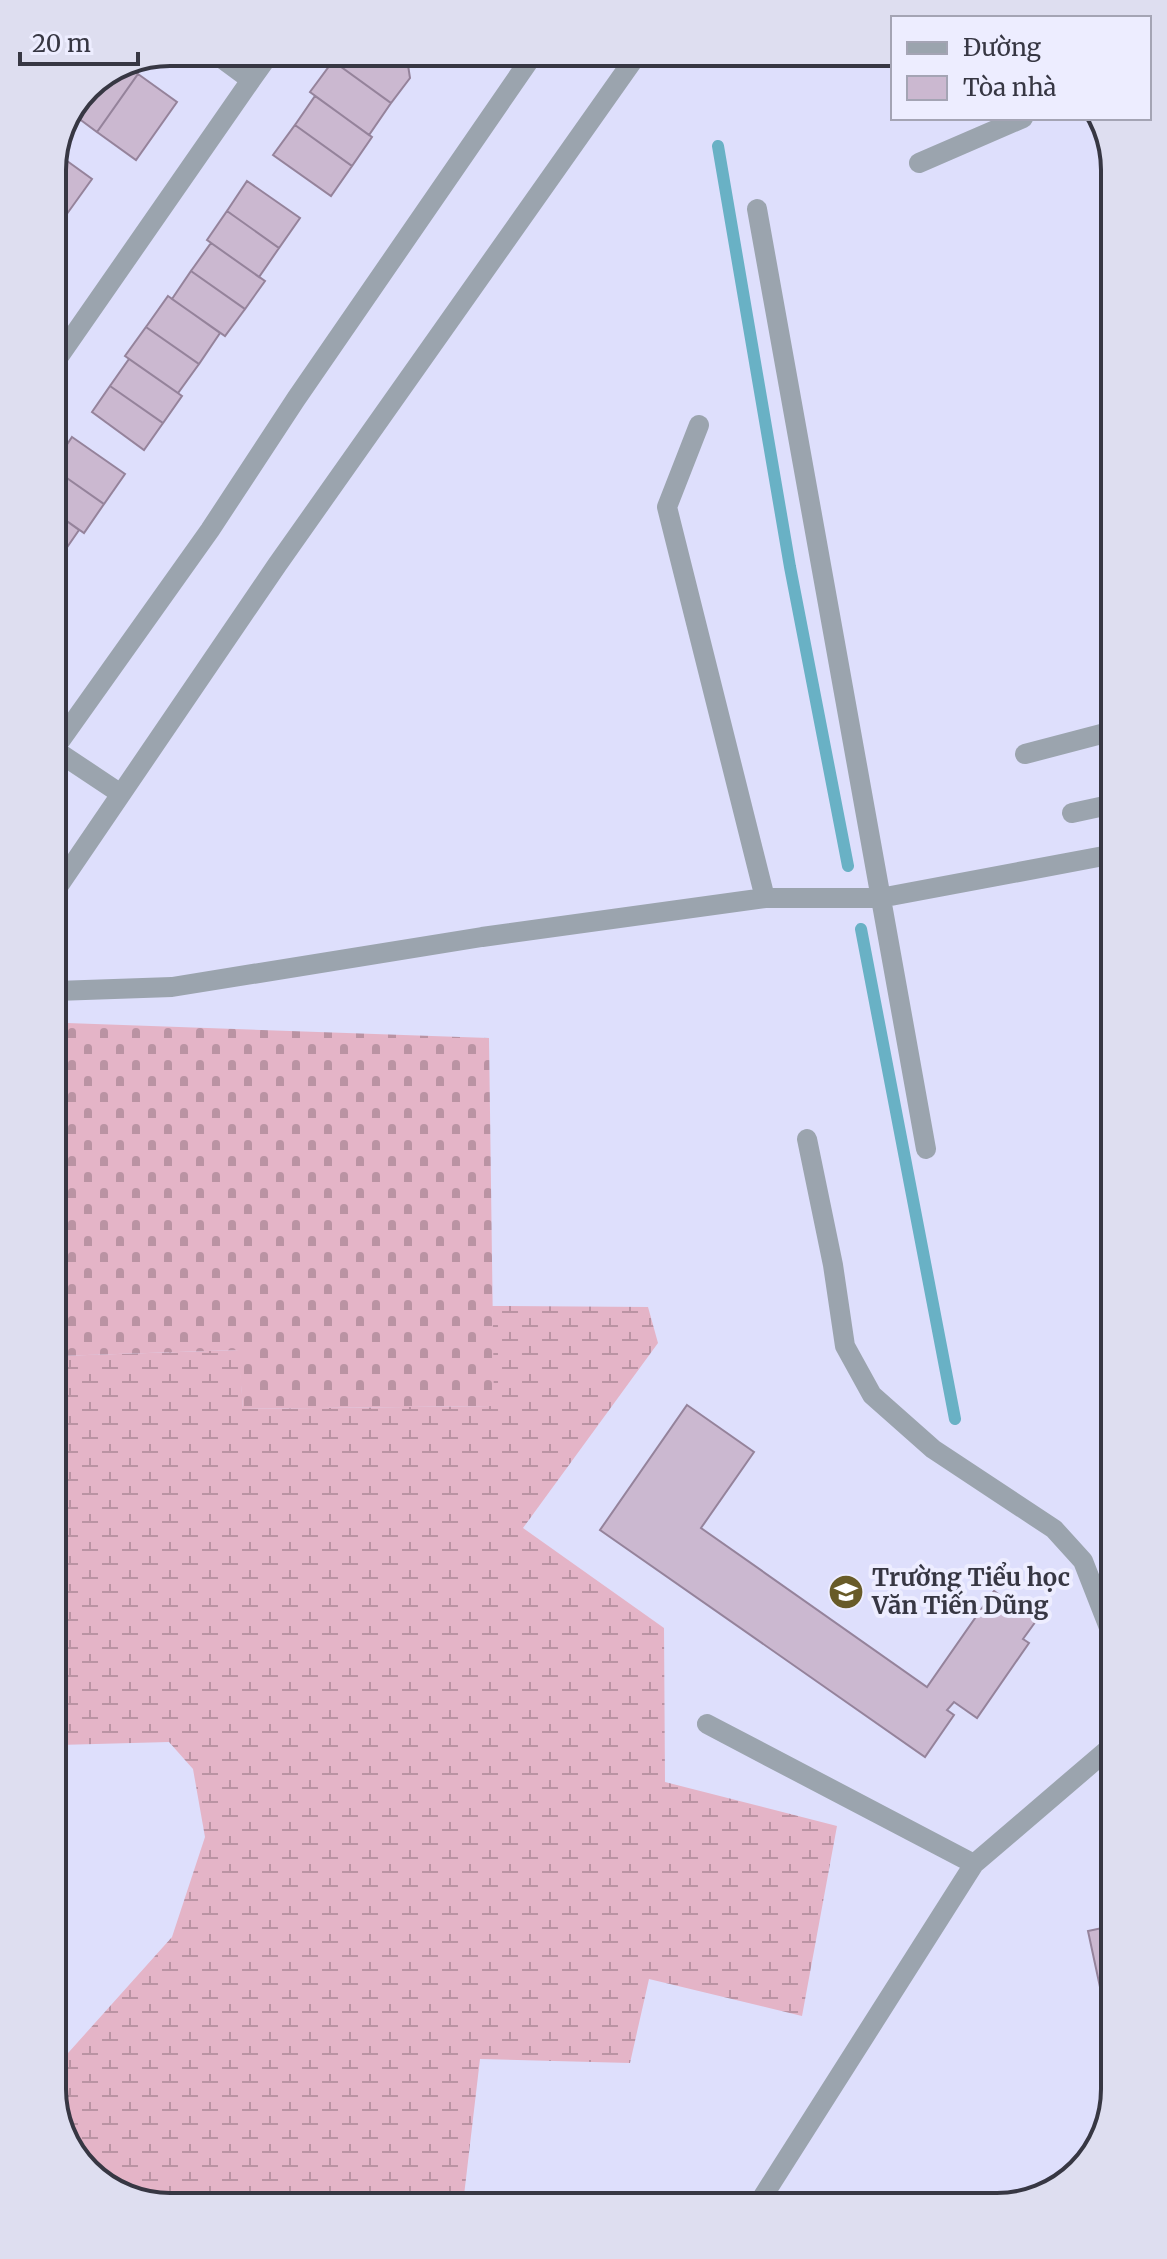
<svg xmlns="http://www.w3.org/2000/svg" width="1167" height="2259" font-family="Merriweather,serif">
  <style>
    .wetland { fill: url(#wetland-marsh) }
    .cemetery { fill: url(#cemetery-stones) }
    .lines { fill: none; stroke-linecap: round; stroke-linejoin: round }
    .stream { stroke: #69b1c5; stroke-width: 12 }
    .building { fill: #cbb8d0; stroke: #95839b; stroke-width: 2 }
    .minor { stroke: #9ba4ae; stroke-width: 20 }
    .labels { text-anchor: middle; stroke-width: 8; stroke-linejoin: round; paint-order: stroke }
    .poi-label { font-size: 24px; font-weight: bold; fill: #373743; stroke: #ededff; text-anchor: start }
    .rim { fill: none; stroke: #373743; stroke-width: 4 }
  </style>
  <defs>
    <pattern id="wetland-marsh" width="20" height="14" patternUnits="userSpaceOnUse" patternTransform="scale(2)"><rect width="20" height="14" fill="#e4b4c7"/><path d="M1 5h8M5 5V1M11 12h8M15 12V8" fill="none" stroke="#ba93a3"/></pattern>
    <pattern id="cemetery-stones" width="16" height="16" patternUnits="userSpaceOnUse" patternTransform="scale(2)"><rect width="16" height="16" fill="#e4b4c7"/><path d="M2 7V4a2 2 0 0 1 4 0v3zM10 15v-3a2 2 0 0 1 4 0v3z" fill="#ba93a3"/></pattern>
  </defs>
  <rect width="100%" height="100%" fill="#dedffc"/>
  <path class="wetland" d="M 492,1306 L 648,1307 L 658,1343 L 523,1528 L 664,1628 L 665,1782 L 837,1826 L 802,2016 L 649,1979 L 630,2063 L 480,2059 L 463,2204 L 162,2207 L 98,2183 L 61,2134 L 60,2062 L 172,1937 L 205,1837 L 193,1769 L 169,1742 L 59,1745 L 57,1356 L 239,1350 L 243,1409 L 493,1406 Z"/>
  <path class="cemetery" d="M 67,1023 L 489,1038 L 494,1406 L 243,1409 L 238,1350 L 57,1356 L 56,1038 Z"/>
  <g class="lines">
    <path class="stream" d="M 718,146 L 790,567 L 848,866
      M 861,929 L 955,1419"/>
  </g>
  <path class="building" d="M 340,52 L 406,52 L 410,78 L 391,103 L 333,61 Z
    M 333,61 L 391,103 L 369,135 L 310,92 Z
    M 130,68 L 138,74 L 97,132 L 74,115 L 87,86 Z
    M 138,74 L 177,102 L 136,160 L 97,132 Z
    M 315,96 L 372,137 L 352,166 L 295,125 Z
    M 295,125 L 352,166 L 331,196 L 273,155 Z
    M 56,153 L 92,179 L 64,218 L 52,210 L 52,162 Z
    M 247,181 L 300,218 L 279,248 L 227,211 Z
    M 52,210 L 64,218 L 53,234 Z
    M 227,211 L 279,248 L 259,277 L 207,240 Z
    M 211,243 L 265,281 L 245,309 L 191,271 Z
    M 191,271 L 245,309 L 225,336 L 172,299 Z
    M 168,296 L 220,333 L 199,364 L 146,327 Z
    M 146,327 L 199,364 L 178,393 L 125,356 Z
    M 129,359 L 182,396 L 163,423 L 110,386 Z
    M 110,386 L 163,423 L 144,450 L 92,412 Z
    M 72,437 L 125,474 L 104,504 L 54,469 L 54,464 Z
    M 54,469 L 104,504 L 84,533 L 54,512 Z
    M 54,512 L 79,530 L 59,559 L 54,556 Z
    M 687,1405 L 754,1452 L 701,1528 L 927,1687 L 994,1591 L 1036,1621 L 1023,1639 L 1029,1643 L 977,1718 L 954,1702 L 947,1710 L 954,1715 L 925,1757 L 600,1530 Z
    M 1114,1918 L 1115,2057 L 1088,1931 L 1107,1927 L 1106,1919 Z"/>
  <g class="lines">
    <path class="minor" d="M 251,80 L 271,52
      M 919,163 L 1023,118
      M 757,209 L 926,1149
      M 53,365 L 251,80 L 213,52
      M 699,425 L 667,507 L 765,898
      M 55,748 L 210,530 L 296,399 L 535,52
      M 55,750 L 121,794
      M 1025,754 L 1109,732
      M 1072,813 L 1109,805
      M 55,891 L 277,565 L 639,52
      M 56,991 L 172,987 L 482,937 L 765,898 L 880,898 L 1109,855
      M 807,1139 L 833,1265 L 845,1346 L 872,1395 L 933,1449 L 1054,1529 L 1083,1561 L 1110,1630 L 1113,1643
      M 707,1724 L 974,1864 L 1113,1745
      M 760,2201 L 974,1864"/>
  </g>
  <defs>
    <symbol id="school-disc" viewBox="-11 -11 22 22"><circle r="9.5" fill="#685b28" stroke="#ededff"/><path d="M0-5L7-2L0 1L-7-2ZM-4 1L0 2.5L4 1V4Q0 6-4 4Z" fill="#fff"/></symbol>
  </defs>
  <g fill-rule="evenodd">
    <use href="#school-disc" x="826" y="1572" width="40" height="40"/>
  </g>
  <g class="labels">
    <g class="poi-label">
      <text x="872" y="1586">Trường Tiểu học<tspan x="872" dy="28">Văn Tiến Dũng</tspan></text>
    </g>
  </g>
  <path d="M0 0H1167V2259H0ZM170 66H997A104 104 0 0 1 1101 170V2089A104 104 0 0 1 997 2193H170A104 104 0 0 1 66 2089V170A104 104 0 0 1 170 66Z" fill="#dedef0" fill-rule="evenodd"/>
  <path class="rim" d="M170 66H997A104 104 0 0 1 1101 170V2089A104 104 0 0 1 997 2193H170A104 104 0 0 1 66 2089V170A104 104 0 0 1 170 66Z"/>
  <rect x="891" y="16" width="260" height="104" fill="#ededff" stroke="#a4a4b4" stroke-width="2"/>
  <rect x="907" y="42" width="40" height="12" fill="#9ba4ae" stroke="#a4a4b4" stroke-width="2"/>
  <text x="963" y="56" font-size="24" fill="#373743">Đường</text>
  <rect x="907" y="76" width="40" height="24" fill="#cbb8d0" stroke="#a4a4b4" stroke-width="2"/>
  <text x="963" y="96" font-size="24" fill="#373743">Tòa nhà</text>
  <path d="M20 52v12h118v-12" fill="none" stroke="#373743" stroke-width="4"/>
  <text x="32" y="52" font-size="24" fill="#373743" stroke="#ededff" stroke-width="6" paint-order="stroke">20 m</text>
</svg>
